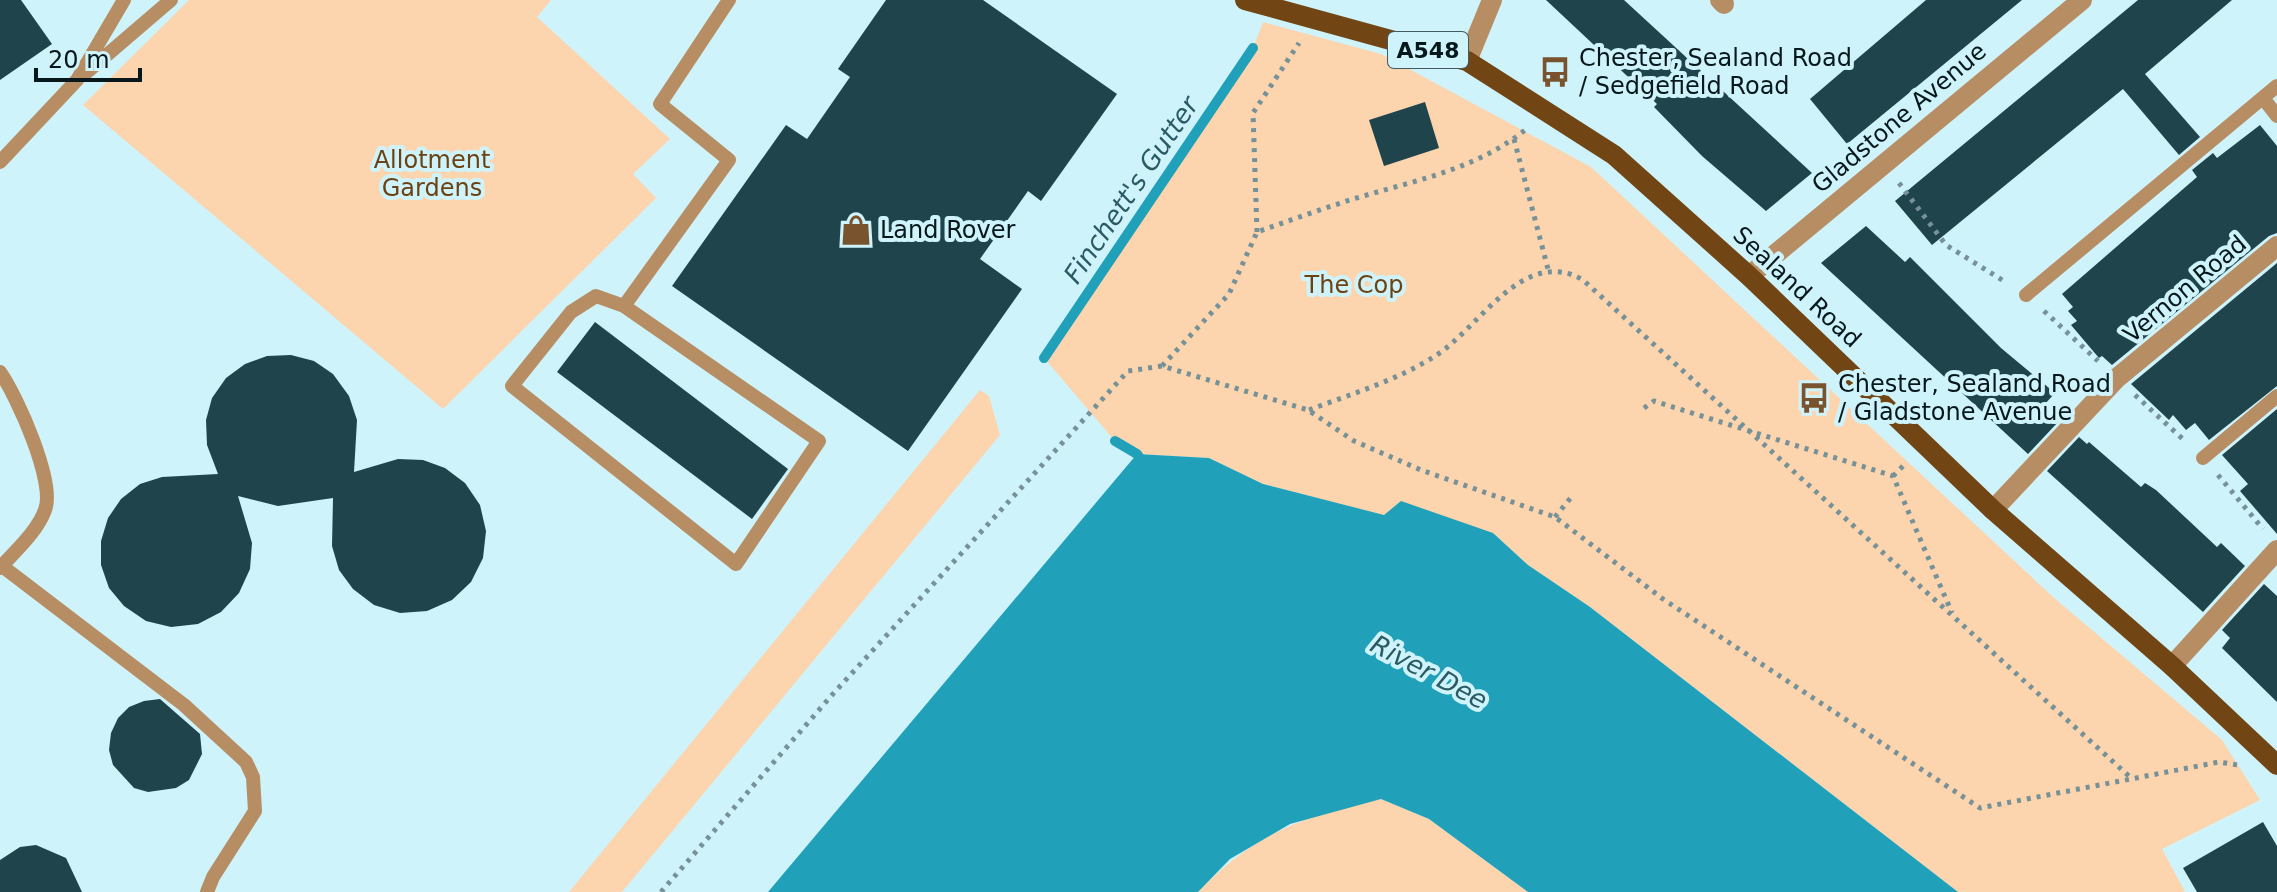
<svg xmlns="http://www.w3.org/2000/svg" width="2277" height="892" font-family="'DejaVu Sans',sans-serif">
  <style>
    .green { fill: #fcd4ae }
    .water { fill: #20a1b9 }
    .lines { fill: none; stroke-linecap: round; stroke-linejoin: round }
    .stream { stroke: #20a1b9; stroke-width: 10 }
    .building { fill: #20444b }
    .path { stroke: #769197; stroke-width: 5; stroke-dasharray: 4 6; stroke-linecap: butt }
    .service { stroke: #b78d64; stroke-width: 14 }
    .minor { stroke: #b78d64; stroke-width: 20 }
    .primary { stroke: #714614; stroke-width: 20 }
    .labels { text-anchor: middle; stroke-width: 8; stroke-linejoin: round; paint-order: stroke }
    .shield { fill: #cff3fb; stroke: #435a5f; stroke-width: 2 }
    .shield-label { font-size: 22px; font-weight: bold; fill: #07181c }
    .poi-label { font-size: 24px; fill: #07181c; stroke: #cff3fb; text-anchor: start }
    .street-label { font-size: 24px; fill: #07181c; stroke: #cff3fb }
    .park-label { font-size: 24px; fill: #6c4213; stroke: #cff3fb }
    .water-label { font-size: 26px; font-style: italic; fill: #2a5b65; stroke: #cff3fb }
  </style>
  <rect width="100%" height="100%" fill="#cff3fb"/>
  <path class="green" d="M 189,0 L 551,0 L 537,17 L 670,139 L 633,174 L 656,198 L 443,409 L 83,105 Z
    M 1263,22 L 1381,54 L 1591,167 L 2053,597 L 2222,740 L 2260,800 L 2162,849 L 2185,892 L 1958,892 L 1590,607 L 1528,565 L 1493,533 L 1384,516 L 1263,484 L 1209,458 L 1137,454 L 1115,441 L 1044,358 L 1253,48 Z
    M 980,390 L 989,396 L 1000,435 L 622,892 L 569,892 Z
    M 1381,799 L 1429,819 L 1528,892 L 1198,892 C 1255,833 1303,816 1381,799 Z"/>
  <path class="water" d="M 1137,454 L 1209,458 L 1263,484 L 1384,515 L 1401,501 L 1493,533 L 1528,565 L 1590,607 L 1958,892 L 1528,892 L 1429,819 L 1381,799 L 1290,824 L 1230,859 L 1198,892 L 768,892 Z"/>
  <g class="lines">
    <path class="stream" d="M 1044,358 L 1253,48
      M 1115,441 L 1137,454 L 1144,464"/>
  </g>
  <path class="building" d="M 0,0 L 21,0 L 52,44 L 0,80 Z
    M 886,0 L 983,0 L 1117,94 L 1041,201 L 1028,191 L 980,259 L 1022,289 L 908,451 L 672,286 L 786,125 L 807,139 L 850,77 L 838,69 Z
    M 1546,0 L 1624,0 L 1812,173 L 1766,211 L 1702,156 L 1654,107 L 1657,104 Z
    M 1926,0 L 2022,0 L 1847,144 L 1810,99 Z
    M 2138,0 L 2232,0 L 2145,74 L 2200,137 L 2179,155 L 2123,89 L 1932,245 L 1895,201 Z
    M 1425,102 L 1439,148 L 1384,166 L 1369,120 Z
    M 2260,125 L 2277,146 L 2277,233 L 2269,236 L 2112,365 L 2102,356 L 2099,358 L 2071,325 L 2077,321 L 2068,311 L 2073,307 L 2062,294 L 2197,177 L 2192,170 L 2213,153 L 2217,158 Z
    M 1866,226 L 1905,262 L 1910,257 L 2001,348 L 2055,393 L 2044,405 L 2060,420 L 2028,454 L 1821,263 Z
    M 2277,263 L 2277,386 L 2209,440 L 2195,423 L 2186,430 L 2173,415 L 2169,420 L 2131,384 Z
    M 595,322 L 788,469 L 752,519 L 557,372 Z
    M 291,355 L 314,361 L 333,374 L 349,396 L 357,420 L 354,472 L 398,459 L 423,460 L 445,468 L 465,483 L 480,505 L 486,531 L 483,558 L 471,582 L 452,600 L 427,611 L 400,613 L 374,605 L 353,589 L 339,570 L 332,546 L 333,498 L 278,506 L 238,496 L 252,543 L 250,569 L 239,593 L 221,612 L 198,624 L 171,627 L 146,621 L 124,606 L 109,588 L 101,565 L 101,541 L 108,518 L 121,499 L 140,484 L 162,477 L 218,474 L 207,445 L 206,420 L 212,398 L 226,378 L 245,364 L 267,356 Z
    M 2277,409 L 2277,534 L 2240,491 L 2248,484 L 2222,455 Z
    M 2079,437 L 2087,444 L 2089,442 L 2141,487 L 2145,483 L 2156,490 L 2217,547 L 2221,543 L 2245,566 L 2203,612 L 2047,471 Z
    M 2264,584 L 2277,596 L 2277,702 L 2222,648 L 2230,638 L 2222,630 Z
    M 160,699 L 200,734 L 202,754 L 189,780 L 176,788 L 148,792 L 134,788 L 113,765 L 109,750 L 111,733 L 118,718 L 129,707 L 144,701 Z
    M 2263,822 L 2277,846 L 2277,892 L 2197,892 L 2183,868 Z
    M 36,845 L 66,858 L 82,892 L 0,892 L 0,860 L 20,847 Z"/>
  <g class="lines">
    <path class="path" d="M 1514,139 L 1548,269
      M 1899,183 L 1946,245 L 2007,283
      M 1257,232 L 1253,113 L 1299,43
      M 2044,311 L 2098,361
      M 1162,366 L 1229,294 L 1257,232 C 1288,221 1319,210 1350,200 C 1411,181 1474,171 1525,130
      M 2135,395 L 2186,442
      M 1644,408 L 1654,401 L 1893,476 L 1952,613
      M 1309,410 C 1351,394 1398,380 1435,356 C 1479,329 1523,245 1583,280 L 2131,778
      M 2218,475 L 2263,529
      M 1893,476 L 1906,463
      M 1555,517 L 1573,495
      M 661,892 L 832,695 L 1128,371 L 1162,366 L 1308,410 L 1354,441 L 1421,470 L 1555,517 L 1663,599 L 1980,808 L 2219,762 L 2238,765"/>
    <path class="service" d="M 87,72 L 171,0
      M 2263,98 L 2277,116
      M 0,162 L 77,80 L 124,0
      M 2026,295 L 2277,86
      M 624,306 L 819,441 L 736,564 L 512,386 L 571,312 L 596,296 L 624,306 L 729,160 L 660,104 L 729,0
      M 0,372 C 17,396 56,483 45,510 C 37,532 15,551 0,568
      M 2203,458 L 2277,396
      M 2,566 L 184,705 L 246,762 L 253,777 L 255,811 L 213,877 L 207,892"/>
    <path class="minor" d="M 1720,0 L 1724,4
      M 1467,61 L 1492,0
      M 1749,276 L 2082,0
      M 1993,510 L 2117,378 L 2277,246
      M 2172,666 L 2277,550"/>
    <path class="primary" d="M 1245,0 L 1467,61 L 1614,155 L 1749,276 L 1993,510 L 2172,666 L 2277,765"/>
  </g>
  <defs>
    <symbol id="bus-bare" viewBox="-9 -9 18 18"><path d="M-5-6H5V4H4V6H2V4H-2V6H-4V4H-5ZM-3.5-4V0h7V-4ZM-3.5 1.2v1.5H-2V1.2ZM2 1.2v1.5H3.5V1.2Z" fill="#78532e" stroke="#cff3fb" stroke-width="2.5" paint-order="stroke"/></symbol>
    <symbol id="shop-bare" viewBox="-9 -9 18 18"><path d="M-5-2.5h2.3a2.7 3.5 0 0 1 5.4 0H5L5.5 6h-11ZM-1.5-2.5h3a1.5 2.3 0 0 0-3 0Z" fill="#78532e" stroke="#cff3fb" stroke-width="2.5" paint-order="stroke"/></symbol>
  </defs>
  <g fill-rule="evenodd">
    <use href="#bus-bare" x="1533" y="50" width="44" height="44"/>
    <use href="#shop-bare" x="834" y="208" width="44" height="44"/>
    <use href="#bus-bare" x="1792" y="376" width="44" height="44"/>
  </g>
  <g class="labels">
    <rect class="shield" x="1388" y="32" width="80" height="36" rx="6"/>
    <g class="shield-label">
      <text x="1428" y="58">A548</text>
    </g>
    <g class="poi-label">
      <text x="1579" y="66">Chester, Sealand Road<tspan x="1579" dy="28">/ Sedgefield Road</tspan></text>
      <text x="880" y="238">Land Rover</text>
      <text x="1838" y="392">Chester, Sealand Road<tspan x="1838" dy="28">/ Gladstone Avenue</tspan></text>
    </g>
    <g class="street-label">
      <text transform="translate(1899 118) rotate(-40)" y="8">Gladstone Avenue</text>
      <text transform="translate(1797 287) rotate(43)" y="8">Sealand Road</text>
      <text transform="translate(2185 289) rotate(-40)" y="8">Vernon Road</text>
    </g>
    <g class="park-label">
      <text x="432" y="168">Allotment<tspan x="432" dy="28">Gardens</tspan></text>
      <text x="1354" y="293">The Cop</text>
    </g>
    <g class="water-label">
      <text transform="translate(1131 190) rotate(-56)" y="9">Finchett's Gutter</text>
      <text transform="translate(1429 672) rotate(28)" y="9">River Dee</text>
    </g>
  </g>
  <path d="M36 68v12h104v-12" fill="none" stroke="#07181c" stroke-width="4"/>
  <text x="48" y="68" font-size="24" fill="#07181c" stroke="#cff3fb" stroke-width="6" paint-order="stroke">20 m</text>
</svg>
